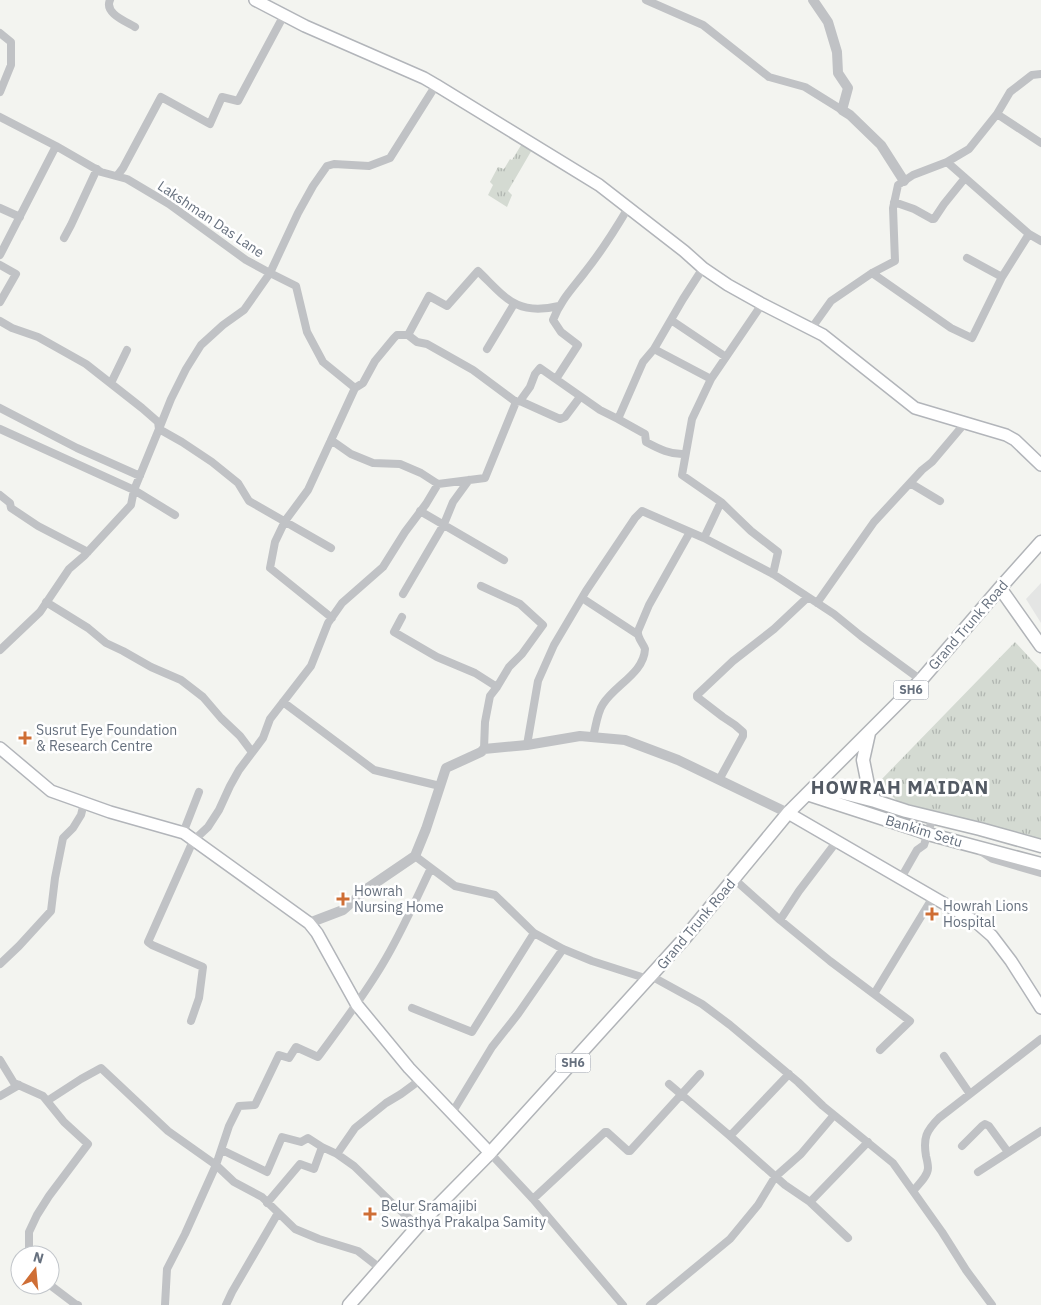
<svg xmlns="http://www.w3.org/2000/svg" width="1041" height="1305" font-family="'IBM Plex Sans',sans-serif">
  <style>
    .built { fill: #e4e5e4 }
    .park { fill: url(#park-tufts) }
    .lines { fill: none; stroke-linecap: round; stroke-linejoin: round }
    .secondary-casing { stroke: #b2b5ba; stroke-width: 14 }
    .primary-casing { stroke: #b1b4b8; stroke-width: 15 }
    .minor { stroke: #c0c2c5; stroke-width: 8 }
    .tertiary { stroke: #c0c2c5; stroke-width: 10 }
    .secondary { stroke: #fff; stroke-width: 11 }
    .primary { stroke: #fff; stroke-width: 12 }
    .poi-dot { fill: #cf6e35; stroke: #fff; stroke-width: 2 }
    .labels { text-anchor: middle; stroke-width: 5; stroke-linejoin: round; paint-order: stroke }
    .shield { fill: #fff; stroke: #949ba5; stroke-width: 1 }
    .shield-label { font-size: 12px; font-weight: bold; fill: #66707e }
    .street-label { font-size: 14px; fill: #66707e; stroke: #fff }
    .poi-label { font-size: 14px; fill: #66707e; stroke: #fff; text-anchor: start }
    .district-label { font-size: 19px; font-weight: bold; letter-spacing: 1px; fill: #535a64; stroke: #fff }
  </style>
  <defs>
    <pattern id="park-tufts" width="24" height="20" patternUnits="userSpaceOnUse" patternTransform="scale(1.25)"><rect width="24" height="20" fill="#d4dad2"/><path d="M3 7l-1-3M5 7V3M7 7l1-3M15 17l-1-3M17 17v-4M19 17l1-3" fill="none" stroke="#b0b5b0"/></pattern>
  </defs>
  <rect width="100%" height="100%" fill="#f3f4f0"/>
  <path class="built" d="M 1041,583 L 1041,623 L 1026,599 Z"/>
  <path class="park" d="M 523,142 L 533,148 L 508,191 L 512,195 L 507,207 L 488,195 L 493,185 L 490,182 L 498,167 L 504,169 L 510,159 L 512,160 Z
    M 1015,642 L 1041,670 L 1041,840 L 897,801 L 879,782 Z"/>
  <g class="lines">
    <defs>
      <path id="secondary" d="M 255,0 L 305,26 L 424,78 L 436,85 L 599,185 L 684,251 L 703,268 L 728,285 L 762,304 L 823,335 L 915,408 L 1006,435 L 1015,440 L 1041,465
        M 0,748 L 51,791 L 110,812 L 184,833 L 309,923 L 317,933 L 357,1005 L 409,1068 L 490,1153
        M 788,813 L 976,922 L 992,936 L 1011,961 L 1041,1008"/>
      <path id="primary" d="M 1000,588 L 1041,646
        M 869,733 L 863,760 L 868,785 L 875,801
        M 816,786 L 875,801 L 906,811 L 980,829 L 1041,846
        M 807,794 L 918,830 L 928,834 L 1041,864
        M 349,1305 L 418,1226 L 490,1153 L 684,939 L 788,813 L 921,680 L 1000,588 L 1041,542"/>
    </defs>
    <use href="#secondary" class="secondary-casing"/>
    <use href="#primary" class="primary-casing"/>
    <path class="minor" d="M 110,0 C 104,13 125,21 135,27
      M 646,0 L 703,25 L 769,77 L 805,87 L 842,110
      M 0,33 L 11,42 L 11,65 L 0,92
      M 997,114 L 1041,143
      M 0,117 L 56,146 L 0,255
      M 56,146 L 101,172 L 127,179 L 169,204 L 246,260 L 270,273 L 298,213 L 313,186 L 327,166 L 334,164 L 369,166 L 390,158 L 436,85
      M 947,162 L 1029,234 L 1041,241
      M 117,176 L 123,168 L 161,97 L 210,124 L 222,97 L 238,101 L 284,15
      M 894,202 L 914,209 L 932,219 L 934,219 L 944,204 L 965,178
      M 0,208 L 20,217
      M 64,238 L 71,225 L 97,169
      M 967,258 L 1002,277
      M 0,265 L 16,274 L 0,302
      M 703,268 L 683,299 L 654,349 L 711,379
      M 872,273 L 951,328 L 972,338 L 1002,277 L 1029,234
      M 762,304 L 711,379 L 692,419 L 682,475 L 721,502 L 751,531 L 778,552 L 773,574
      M 671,320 L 726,357
      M 0,321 L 12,328 L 38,337 L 86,364 L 142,408 L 158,422 L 159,429 L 182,442 L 212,462 L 238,483 L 249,501 L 331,548
      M 811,329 L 831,301 L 872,273 L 895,261 L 893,208 L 898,185 L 913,175 L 947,162 L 969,149 L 997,114 L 1010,92 L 1032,75 L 1041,74
      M 408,335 L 429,296 L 447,306 L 478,271 C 506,298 516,316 559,306
      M 487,349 L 514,304
      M 654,349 L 643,362 L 618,419 L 645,434 L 646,442 C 659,449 671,455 685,454
      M 556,379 L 578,345 L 561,332 L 553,320 C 560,301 573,288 585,272 C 601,252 615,230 628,208
      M 111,383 L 127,350
      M 355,388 L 363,383 L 375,361 L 394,338 L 397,335 L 408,335 L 417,342 L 427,344 L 473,370 L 516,402
      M 520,401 L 560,419 L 565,417 L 580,397
      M 0,408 L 77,448 L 140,476
      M 0,429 L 134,490 L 175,515
      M 910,483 L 940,501
      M 438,484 L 485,478 L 516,402 L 520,401 L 530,387 L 535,374 L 540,368 L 600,410 L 618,419
      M 0,495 L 10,503 L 11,508 L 38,526 L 88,552
      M 420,511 L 504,560
      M 704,538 L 721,502
      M 481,586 L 520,604 L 543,625 L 522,654 L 509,667 L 497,687 L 490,696 L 485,722 L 484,749
      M 403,594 L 444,524 L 453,502 L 469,480
      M 582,598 L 637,634
      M 46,602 L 88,628 L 106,643 L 123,651 L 151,667 L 181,680 L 203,697 L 221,718 L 240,736 L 252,752
      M 817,603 L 874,522 L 922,470 L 932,462 L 965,423
      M 402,617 L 394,632 L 437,657 L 475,673 L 497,687
      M 0,650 L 40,612 L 69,569 L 84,556 L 131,505 L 134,490 L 159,429 L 171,399 L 186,369 L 201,345 L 223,325 L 244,310 L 270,273 L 296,286 L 307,332 L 323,362 L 355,388 L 308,490 L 285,521 L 275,542 L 270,568 L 332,618
      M 283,702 L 374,770 L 440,786
      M 593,737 C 596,726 597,713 603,704 C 615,685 644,673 645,649 C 643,643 637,638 638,631 L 649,605 L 690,532
      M 527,745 L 538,681 L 554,645 L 586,591 L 635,518 L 642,511 L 704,538 L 773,574 L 834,614 L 861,636 L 921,680
      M 719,780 L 743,736 L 743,732 L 735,725 L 723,717 L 697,697 L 697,695 L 733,661 L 774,629 L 808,597
      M 183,833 L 199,792
      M 837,841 L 799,891 L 780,920 L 830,961 L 910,1021 L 880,1050
      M 415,856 L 455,886 L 495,895 L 534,933 L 563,949 L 592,961 L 648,979
      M 901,878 L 917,850 L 924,845 L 933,817
      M 734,879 L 780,920
      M 0,964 L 19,946 L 51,911 L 55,878 L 63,838 L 73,828 L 81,815 L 84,803
      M 651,976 L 702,1004 L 730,1025 L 798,1082 L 823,1106 L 893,1163 L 942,1232 L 966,1270 L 992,1305
      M 874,994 L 933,897
      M 412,1008 L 472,1032 L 534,933
      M 191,1021 L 199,998 L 203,967 L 152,945 L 148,942 L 193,841 L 208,827 L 219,810 L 230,786 L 239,770 L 263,738 L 270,719 L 311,666 L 328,623 L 342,603 L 383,567 L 405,532 L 426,504 L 438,484 L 421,473 L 400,464 L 373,463 L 351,454 L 331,440
      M 944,1056 L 970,1094
      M 0,1060 L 14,1083 L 43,1096 L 64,1122 L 88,1144 L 49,1196 L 37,1215 L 29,1232 L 29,1255
      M 789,1074 L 730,1136 L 785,1185 L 810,1202 L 848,1238
      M 669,1084 L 730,1136
      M 0,1096 L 19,1085
      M 47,1101 L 81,1079 L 101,1068 L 168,1131 L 216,1165 L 229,1126 L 239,1106 L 255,1105 L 279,1055 L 289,1058 L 296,1047 L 318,1057 C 340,1027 363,997 382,965 C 401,934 415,901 431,868
      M 452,1113 L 492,1047 L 518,1014 L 563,949
      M 962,1146 L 982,1126 L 985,1124 L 989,1126 L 1008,1152
      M 222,1150 L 267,1172 L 282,1137 L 301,1142 L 308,1138 L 322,1147
      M 490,1153 L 533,1199 L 623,1305
      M 978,1172 L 1041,1131
      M 913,1191 C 918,1185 928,1176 928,1168 C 928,1164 927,1160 926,1156 C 923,1138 926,1131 939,1118 L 1041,1039
      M 533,1199 L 605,1132 L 607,1132 L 628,1151 L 630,1151 L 700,1074
      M 810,1202 L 868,1142
      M 267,1203 L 300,1164 L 314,1169 L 322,1147 L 337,1154
      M 418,1226 L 392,1203 L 354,1166 L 337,1154 L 355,1128 L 386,1103 L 401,1094 L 420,1080
      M 50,1285 L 75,1304 L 78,1305
      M 165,1305 L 167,1269 L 185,1234 L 216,1165 L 234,1182 L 262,1197 L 295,1229 L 319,1239 L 358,1251 L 381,1269
      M 226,1305 L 232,1292 L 278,1213
      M 650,1305 L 730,1239 L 758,1205 L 775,1177 L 801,1154 L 834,1115"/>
    <path class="tertiary" d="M 813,0 L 828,22 L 837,52 L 838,73 L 848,88 L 842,110 L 850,115 L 881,145 L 904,181
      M 981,850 L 993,858 L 1041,872
      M 309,923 L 343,910 L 368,888 L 415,856 L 426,829 L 446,768 L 481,752 L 484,749 L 527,745 L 580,736 L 625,740 L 678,760 L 788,813"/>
    <use href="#secondary" class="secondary"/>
    <use href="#primary" class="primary"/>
  </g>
  <g class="poi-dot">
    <path d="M22.5 730.5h5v5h5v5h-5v5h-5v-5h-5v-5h5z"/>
    <path d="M340.5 891.5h5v5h5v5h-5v5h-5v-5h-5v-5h5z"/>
    <path d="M929.5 906.5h5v5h5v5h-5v5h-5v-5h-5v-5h5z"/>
    <path d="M367.5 1206.5h5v5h5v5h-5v5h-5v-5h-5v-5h5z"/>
  </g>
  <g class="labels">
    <g class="shield">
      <rect x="893.5" y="680.5" width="35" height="19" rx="4"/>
      <rect x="555.5" y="1053.5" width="35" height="19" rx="4"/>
    </g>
    <g class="shield-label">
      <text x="911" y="694">SH6</text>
      <text x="573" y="1067">SH6</text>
    </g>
    <g class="street-label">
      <text transform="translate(211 219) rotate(34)" y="5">Lakshman Das Lane</text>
      <text transform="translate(968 625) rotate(-49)" y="5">Grand Trunk Road</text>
      <text transform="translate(924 831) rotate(17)" y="5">Bankim Setu</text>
      <text transform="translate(696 924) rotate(-50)" y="5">Grand Trunk Road</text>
    </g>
    <g class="poi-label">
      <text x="36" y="735">Susrut Eye Foundation<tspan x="36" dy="16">&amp; Research Centre</tspan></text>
      <text x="354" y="896">Howrah<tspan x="354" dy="16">Nursing Home</tspan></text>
      <text x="943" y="911">Howrah Lions<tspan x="943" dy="16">Hospital</tspan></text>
      <text x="381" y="1211">Belur Sramajibi<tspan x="381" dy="16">Swasthya Prakalpa Samity</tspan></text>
    </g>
    <g class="district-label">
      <text x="900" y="794">HOWRAH MAIDAN</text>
    </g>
  </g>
  <g transform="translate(35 1270) rotate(16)"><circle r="24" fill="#ffffff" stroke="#c2c6cb"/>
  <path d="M0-4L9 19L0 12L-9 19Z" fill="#cf6e35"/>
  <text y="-8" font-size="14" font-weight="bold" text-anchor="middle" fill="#66707e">N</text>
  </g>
</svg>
